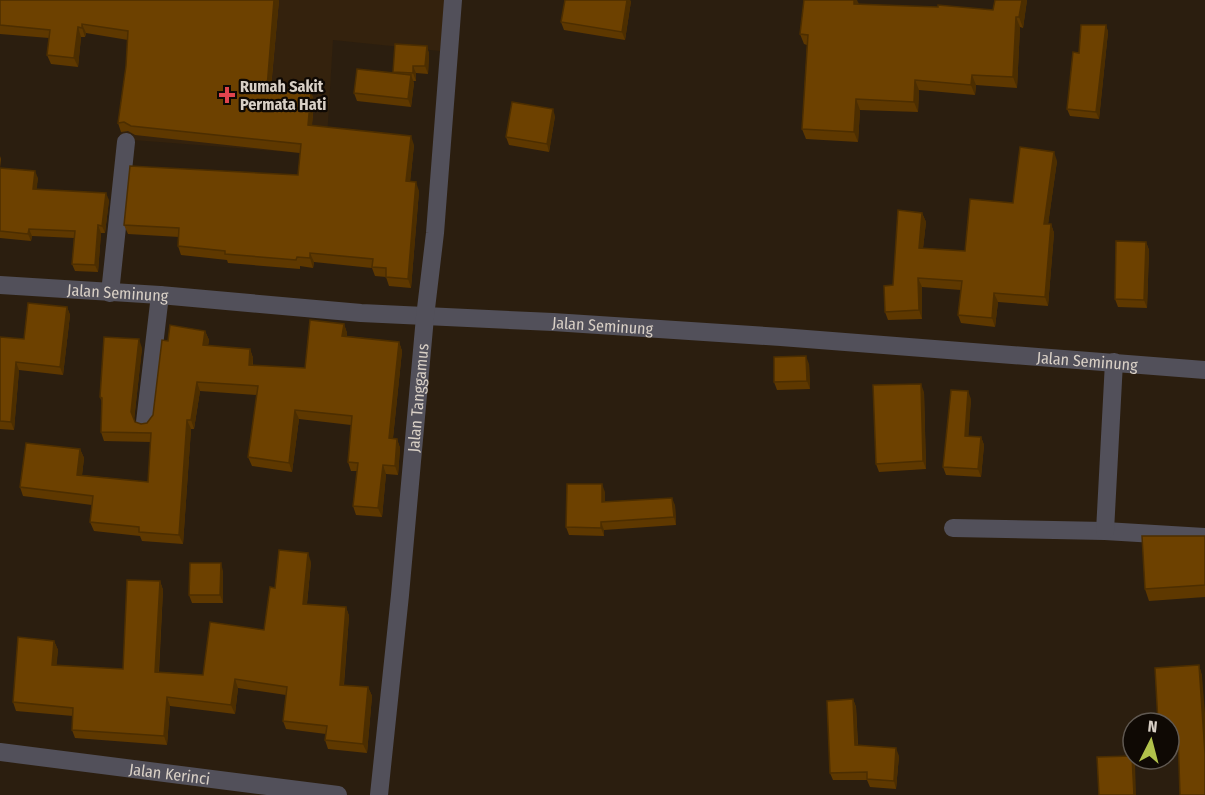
<svg xmlns="http://www.w3.org/2000/svg" width="1205" height="795" font-family="'Fira Sans Condensed',sans-serif">
<style>
.built{fill:#34220d}
.lines{fill:none;stroke-linecap:round;stroke-linejoin:round}
.minor{stroke:#52505a;stroke-width:18}
.wall{fill:#5e3800}
.shaded-wall{fill:#4c2e00}
.building{fill:#6d4100;stroke:#4c2e00;stroke-width:1.5}
.health-dot{fill:#e0444e;stroke:#0f0904;stroke-width:2}
.labels{text-anchor:middle;dominant-baseline:central;stroke-width:4.5;stroke-linejoin:round;paint-order:stroke}
.poi-label{font-size:16px;font-weight:bold;fill:#d9d0c6;stroke:#0f0904;text-anchor:start}
.street-label{font-size:16px;fill:#d9d0c6;stroke:#0f0904}
</style>
<rect width="100%" height="100%" fill="#2b1e0f"/>
<path class="built" d="M 134,0 L 445,0 L 440,51 L 333,40 L 326,155 L 120,139 Z"/>
<g class="lines">
<g class="minor">
<path id="s1" d="M 0,285 L 160,295 L 361,313 L 553,322 L 781,337 L 1205,370"/>
<path d="M 110,293 L 126,142"/>
<path d="M 145,422 L 160,295"/>
<path d="M 953,528 L 1105,531 L 1205,537"/>
<path d="M 1105,531 L 1114,362"/>
<path id="s2" d="M 0,752 L 338,795"/>
<path id="s3" d="M 379,795 L 400,595 L 425,317 L 435,233 L 453,0"/>
</g>
</g>
<g class="wall">
<path d="M 0,0 L 279,0 L 271,88 L 311,92 L 314,101 L 312,125 L 414,145 L 410,182 L 419,191 L 411,288 L 389,286 L 386,277 L 375,276 L 372,268 L 314,262 L 313,268 L 300,266 L 300,269 L 228,263 L 227,260 L 181,255 L 178,246 L 179,237 L 128,234 L 124,225 L 298,175 L 300,153 L 135,135 L 128,131 L 121,132 L 118,123 L 126,66 L 128,40 L 86,33 L 85,37 L 81,37 L 78,67 L 51,64 L 47,55 L 49,38 L 0,34 Z"/>
<path d="M 995,0 L 1027,0 L 1023,28 L 1020,27 L 1017,88 L 976,85 L 975,95 L 919,90 L 918,112 L 860,110 L 858,142 L 806,139 L 802,129 L 807,45 L 804,44 L 800,34 L 859,4 L 993,10 Z"/>
<path d="M 631,1 L 625,40 L 564,30 L 561,22 Z"/>
<path d="M 1106,25 L 1108,32 L 1099,119 L 1070,116 L 1067,109 L 1079,53 Z"/>
<path d="M 427,46 L 429,54 L 428,74 L 416,73 L 416,81 L 413,81 L 414,83 L 411,107 L 357,101 L 354,93 L 393,73 L 393,72 Z"/>
<path d="M 555,116 L 549,152 L 509,145 L 506,137 Z"/>
<path d="M 0,156 L 1,159 L 0,168 L 38,178 L 36,189 L 109,200 L 105,233 L 101,233 L 98,272 L 75,271 L 72,264 L 74,238 L 32,236 L 31,241 L 0,238 Z"/>
<path d="M 1057,161 L 1048,224 L 1051,224 L 1054,233 L 1048,306 L 998,302 L 995,327 L 961,323 L 958,315 L 961,290 L 922,287 L 922,319 L 888,320 L 885,312 L 893,285 L 922,213 L 926,222 L 923,248 L 965,251 Z"/>
<path d="M 1146,242 L 1149,250 L 1147,308 L 1118,307 L 1115,299 Z"/>
<path d="M 67,307 L 70,315 L 63,375 L 19,370 L 14,430 L 0,429 L 0,337 L 24,339 Z"/>
<path d="M 344,324 L 347,333 L 347,336 L 399,342 L 402,351 L 393,438 L 397,439 L 400,448 L 398,475 L 386,474 L 382,517 L 356,515 L 353,506 L 357,471 L 351,471 L 348,462 L 351,425 L 299,419 L 292,472 L 252,466 L 248,457 L 257,395 L 200,391 L 194,429 L 191,429 L 183,544 L 142,541 L 140,536 L 94,531 L 90,522 L 92,505 L 23,496 L 20,487 L 80,449 L 84,458 L 82,475 L 148,482 L 151,442 L 104,441 L 101,432 L 102,403 L 100,397 L 142,348 L 134,420 L 135,422 L 141,424 L 147,423 L 153,415 L 168,341 L 205,331 L 209,340 L 208,346 L 250,349 L 253,358 L 253,365 L 305,368 Z"/>
<path d="M 809,364 L 810,389 L 777,390 L 774,382 Z"/>
<path d="M 924,392 L 926,469 L 879,472 L 876,464 Z"/>
<path d="M 971,399 L 968,436 L 981,437 L 984,445 L 981,477 L 946,475 L 943,467 Z"/>
<path d="M 605,492 L 605,502 L 675,505 L 676,525 L 604,530 L 604,536 L 569,535 L 566,527 Z"/>
<path d="M 1205,536 L 1205,597 L 1149,601 L 1145,589 Z"/>
<path d="M 311,562 L 307,604 L 346,607 L 349,616 L 344,685 L 368,687 L 372,696 L 367,753 L 328,749 L 325,740 L 326,734 L 286,729 L 283,721 L 286,695 L 238,688 L 235,714 L 170,706 L 167,745 L 75,738 L 72,730 L 73,716 L 16,711 L 13,702 L 54,641 L 58,650 L 56,665 L 123,669 L 160,581 L 163,590 L 159,672 L 203,675 L 264,630 L 275,588 Z"/>
<path d="M 223,571 L 223,603 L 192,603 L 189,595 Z"/>
<path d="M 1199,665 L 1202,676 L 1179,746 L 1169,746 L 1169,723 Z"/>
<path d="M 853,699 L 856,707 L 858,745 L 899,756 L 896,789 L 870,787 L 867,780 L 833,780 L 830,773 Z"/>
</g>
<g class="shaded-wall">
<path d="M 274,0 L 279,0 L 270,97 L 267,88 Z"/>
<path d="M 627,0 L 630,0 L 631,1 L 625,40 L 622,32 Z"/>
<path d="M 854,0 L 857,0 L 859,4 L 854,4 Z"/>
<path d="M 1022,0 L 1027,0 L 1023,28 L 1019,17 Z"/>
<path d="M 1016,17 L 1020,27 L 1017,88 L 1013,77 Z"/>
<path d="M 82,24 L 86,33 L 85,37 L 82,28 Z"/>
<path d="M 1106,25 L 1108,32 L 1099,119 L 1096,112 Z"/>
<path d="M 78,27 L 81,37 L 78,67 L 74,58 Z"/>
<path d="M 427,46 L 429,54 L 428,74 L 425,66 Z"/>
<path d="M 413,66 L 416,73 L 416,81 L 413,73 Z"/>
<path d="M 411,75 L 414,83 L 411,107 L 408,99 Z"/>
<path d="M 972,75 L 976,85 L 975,95 L 971,85 Z"/>
<path d="M 915,80 L 919,90 L 918,112 L 914,102 Z"/>
<path d="M 311,92 L 314,101 L 311,134 L 308,125 Z"/>
<path d="M 856,99 L 860,110 L 858,142 L 854,132 Z"/>
<path d="M 553,109 L 555,116 L 549,152 L 547,144 Z"/>
<path d="M 411,136 L 414,145 L 409,190 L 406,181 Z"/>
<path d="M 1054,152 L 1057,161 L 1047,232 L 1044,224 Z"/>
<path d="M 35,171 L 38,178 L 36,196 L 33,189 Z"/>
<path d="M 416,182 L 419,191 L 411,288 L 408,279 Z"/>
<path d="M 106,193 L 109,200 L 105,233 L 102,226 Z"/>
<path d="M 922,213 L 926,222 L 922,257 L 919,248 Z"/>
<path d="M 1051,224 L 1054,233 L 1048,306 L 1045,297 Z"/>
<path d="M 98,225 L 101,233 L 98,272 L 95,265 Z"/>
<path d="M 29,229 L 32,236 L 31,241 L 28,234 Z"/>
<path d="M 1146,242 L 1149,250 L 1147,308 L 1144,300 Z"/>
<path d="M 310,253 L 314,262 L 313,268 L 310,258 Z"/>
<path d="M 918,278 L 922,287 L 922,319 L 919,310 Z"/>
<path d="M 994,293 L 998,302 L 995,327 L 992,318 Z"/>
<path d="M 67,307 L 70,315 L 63,375 L 60,367 Z"/>
<path d="M 344,324 L 347,333 L 346,345 L 342,336 Z"/>
<path d="M 205,331 L 209,340 L 206,354 L 203,345 Z"/>
<path d="M 139,339 L 142,348 L 134,421 L 131,412 Z"/>
<path d="M 399,342 L 402,351 L 392,447 L 389,438 Z"/>
<path d="M 250,349 L 253,358 L 252,374 L 249,365 Z"/>
<path d="M 806,356 L 809,364 L 810,389 L 807,381 Z"/>
<path d="M 16,362 L 19,370 L 14,430 L 11,422 Z"/>
<path d="M 197,382 L 200,391 L 194,429 L 191,420 Z"/>
<path d="M 921,384 L 924,392 L 926,469 L 923,461 Z"/>
<path d="M 968,391 L 971,399 L 968,444 L 965,436 Z"/>
<path d="M 295,410 L 299,419 L 292,472 L 289,463 Z"/>
<path d="M 187,420 L 191,429 L 183,544 L 179,535 Z"/>
<path d="M 981,437 L 984,445 L 981,477 L 978,469 Z"/>
<path d="M 397,439 L 400,448 L 398,475 L 395,466 Z"/>
<path d="M 80,449 L 84,458 L 81,484 L 77,475 Z"/>
<path d="M 383,465 L 386,474 L 382,517 L 378,508 Z"/>
<path d="M 602,484 L 605,492 L 605,510 L 602,502 Z"/>
<path d="M 672,498 L 675,505 L 676,525 L 674,517 Z"/>
<path d="M 601,522 L 604,530 L 604,536 L 601,528 Z"/>
<path d="M 308,553 L 311,562 L 306,612 L 303,604 Z"/>
<path d="M 221,563 L 223,571 L 223,603 L 220,595 Z"/>
<path d="M 160,581 L 163,590 L 158,681 L 155,672 Z"/>
<path d="M 346,607 L 349,616 L 343,693 L 340,685 Z"/>
<path d="M 54,641 L 58,650 L 56,673 L 52,665 Z"/>
<path d="M 1199,665 L 1202,676 L 1205,713 L 1205,754 Z"/>
<path d="M 235,679 L 238,688 L 235,714 L 231,705 Z"/>
<path d="M 368,687 L 372,696 L 367,753 L 363,744 Z"/>
<path d="M 167,697 L 170,706 L 167,745 L 164,736 Z"/>
<path d="M 853,699 L 856,707 L 858,753 L 855,745 Z"/>
<path d="M 896,748 L 899,756 L 896,789 L 894,781 Z"/>
<path d="M 1132,756 L 1135,764 L 1136,795 L 1134,795 Z"/>
</g>
<g class="building">
<path d="M 0,0 L 274,0 L 267,88 L 311,92 L 308,125 L 411,136 L 406,181 L 416,182 L 408,279 L 386,277 L 386,268 L 372,267 L 373,259 L 310,253 L 310,258 L 297,257 L 296,260 L 225,254 L 225,251 L 178,246 L 179,228 L 124,225 L 130,166 L 298,175 L 301,144 L 131,126 L 124,122 L 118,123 L 126,66 L 128,31 L 82,24 L 82,28 L 78,27 L 74,58 L 47,55 L 50,30 L 0,25 Z"/>
<path d="M 565,0 L 627,0 L 622,32 L 561,22 Z"/>
<path d="M 804,0 L 854,0 L 854,4 L 938,7 L 938,5 L 993,10 L 995,0 L 1022,0 L 1019,17 L 1016,17 L 1013,77 L 972,75 L 971,85 L 915,80 L 914,102 L 856,99 L 854,132 L 802,129 L 808,35 L 800,34 Z"/>
<path d="M 1081,25 L 1106,25 L 1096,112 L 1067,109 L 1073,52 L 1079,53 Z"/>
<path d="M 395,44 L 427,46 L 425,66 L 413,66 L 413,73 L 393,72 Z"/>
<path d="M 357,69 L 411,75 L 408,99 L 354,93 Z"/>
<path d="M 512,102 L 553,109 L 547,144 L 506,137 Z"/>
<path d="M 1020,147 L 1054,152 L 1044,224 L 1051,224 L 1045,297 L 994,293 L 992,318 L 958,315 L 962,281 L 918,278 L 919,310 L 885,312 L 884,286 L 893,285 L 898,210 L 922,213 L 919,248 L 965,251 L 970,199 L 1013,203 Z"/>
<path d="M 0,168 L 35,171 L 33,189 L 106,193 L 102,226 L 98,225 L 95,265 L 72,264 L 75,231 L 29,229 L 28,234 L 0,231 Z"/>
<path d="M 1116,241 L 1146,242 L 1144,300 L 1115,299 Z"/>
<path d="M 28,303 L 67,307 L 60,367 L 16,362 L 11,422 L 0,421 L 0,337 L 24,339 Z"/>
<path d="M 310,320 L 344,324 L 342,336 L 399,342 L 389,438 L 397,439 L 395,466 L 383,465 L 378,508 L 353,506 L 358,463 L 348,462 L 352,416 L 295,410 L 289,463 L 248,457 L 258,386 L 197,382 L 191,420 L 187,420 L 179,535 L 139,532 L 139,527 L 90,522 L 93,496 L 20,487 L 26,443 L 80,449 L 77,475 L 148,482 L 151,433 L 101,432 L 102,398 L 100,397 L 104,337 L 139,339 L 131,412 L 135,422 L 141,424 L 147,423 L 153,415 L 162,340 L 168,341 L 170,325 L 205,331 L 203,345 L 250,349 L 249,365 L 305,368 Z"/>
<path d="M 806,356 L 807,381 L 774,382 L 774,357 Z"/>
<path d="M 921,384 L 923,461 L 876,464 L 873,385 Z"/>
<path d="M 951,390 L 968,391 L 965,436 L 981,437 L 978,469 L 943,467 Z"/>
<path d="M 567,484 L 602,484 L 602,502 L 672,498 L 674,517 L 601,522 L 601,528 L 566,527 Z"/>
<path d="M 1142,536 L 1205,536 L 1205,585 L 1145,589 Z"/>
<path d="M 279,550 L 308,553 L 303,604 L 346,607 L 340,685 L 368,687 L 363,744 L 325,740 L 327,726 L 283,721 L 287,687 L 235,679 L 231,705 L 167,697 L 164,736 L 72,730 L 73,708 L 13,702 L 18,637 L 54,641 L 52,665 L 123,669 L 127,580 L 160,581 L 155,672 L 203,675 L 210,622 L 264,630 L 270,587 L 275,588 Z"/>
<path d="M 190,563 L 221,563 L 220,595 L 189,595 Z"/>
<path d="M 1199,665 L 1205,754 L 1205,795 L 1180,795 L 1178,735 L 1169,736 L 1169,723 L 1158,723 L 1155,668 Z"/>
<path d="M 853,699 L 855,745 L 896,748 L 894,781 L 867,779 L 867,772 L 830,773 L 827,701 Z"/>
<path d="M 1132,756 L 1134,795 L 1099,795 L 1097,757 Z"/>
</g>
<path class="health-dot" d="M224 86h6v6h6v6h-6v6h-6v-6h-6v-6h6z"/>
<g class="labels">
<g class="poi-label">
<text x="240" y="86">Rumah Sakit<tspan x="240" dy="18">Permata Hati</tspan></text>
</g>
<g class="street-label">
<text stroke="none"><textPath href="#s1" startOffset="118">Jalan Seminung</textPath></text>
<text stroke="none"><textPath href="#s1" startOffset="604">Jalan Seminung</textPath></text>
<text stroke="none"><textPath href="#s1" startOffset="1090">Jalan Seminung</textPath></text>
<text stroke="none"><textPath href="#s3" startOffset="399">Jalan Tanggamus</textPath></text>
<text stroke="none"><textPath href="#s2" startOffset="171">Jalan Kerinci</textPath></text>
</g>
</g>
<g transform="translate(1151 741) rotate(6)"><circle r="28" fill="#0f0904" stroke="#605952" stroke-width="1.5"/>
<path d="M0-4.5L10 22L0 15L-10 22Z" fill="#b2c24b"/>
<text y="-9" font-size="16" font-weight="bold" text-anchor="middle" fill="#d9d0c6">N</text>
</g>
</svg>
